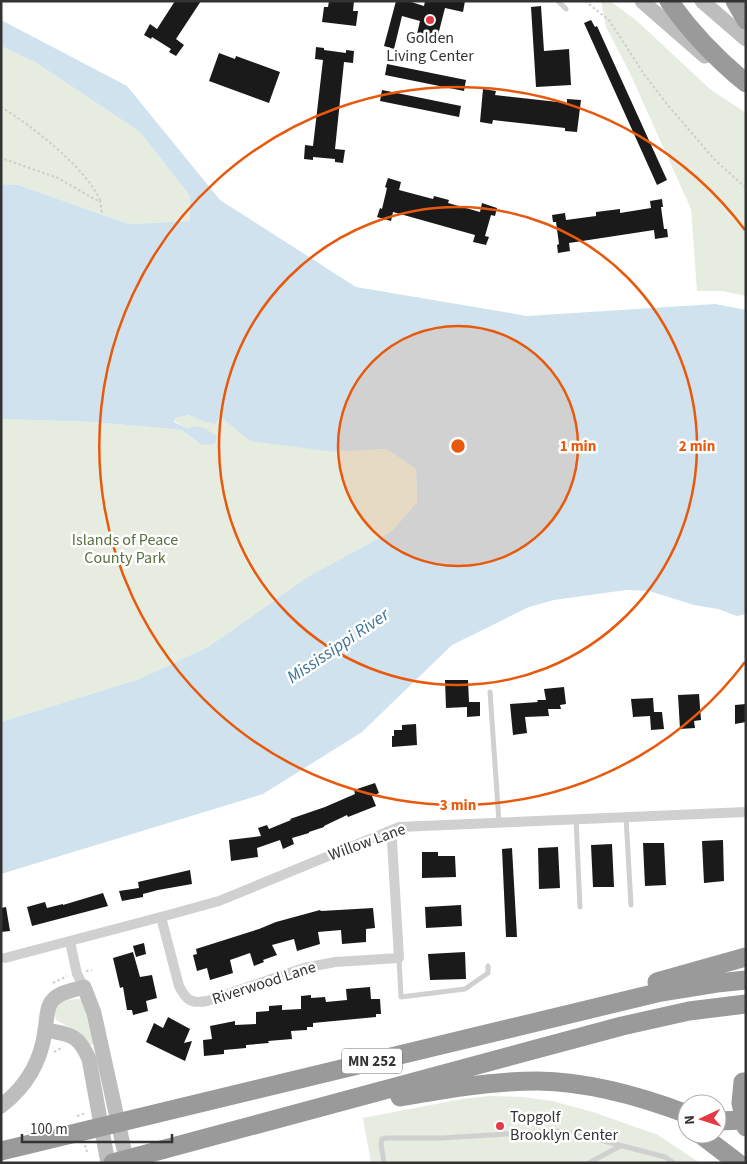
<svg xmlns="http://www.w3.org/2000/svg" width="747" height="1164" font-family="'Source Sans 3',sans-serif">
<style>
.green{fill:#e6ecdf}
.water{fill:#cfe2ee}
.building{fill:#1a1a1a}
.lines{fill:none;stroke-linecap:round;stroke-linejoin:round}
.path{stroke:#cdcdcd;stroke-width:2;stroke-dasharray:2.5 2.5;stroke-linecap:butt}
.lane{stroke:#d0d0d0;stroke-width:5}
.street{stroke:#d0d0d0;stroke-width:10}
.secondary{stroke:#bdbdbd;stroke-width:15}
.highway{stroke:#9a9a9a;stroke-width:19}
.highway-bridge{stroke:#9a9a9a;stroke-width:19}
.ring{fill:none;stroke:#e8590c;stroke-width:2.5}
.poi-dot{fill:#e63946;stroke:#fff;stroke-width:2}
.labels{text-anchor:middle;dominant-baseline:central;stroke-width:5;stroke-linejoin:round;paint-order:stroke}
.shield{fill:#fff;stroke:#707070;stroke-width:1}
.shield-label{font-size:15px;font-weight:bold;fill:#333}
.poi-label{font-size:16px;fill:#333;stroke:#fff}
.park-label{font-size:16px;fill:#56703f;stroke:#fff}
.street-label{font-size:16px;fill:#333;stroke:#fff}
.water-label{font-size:18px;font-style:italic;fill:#3f7597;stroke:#fff}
.centre{fill:#e8590c;stroke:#fff;stroke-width:2.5}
.ring-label{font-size:15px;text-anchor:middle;font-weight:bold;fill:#e8590c;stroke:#fff;stroke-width:5;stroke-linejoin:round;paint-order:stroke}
</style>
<rect width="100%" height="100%" fill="#fff"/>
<g class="green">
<path d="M 601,1 L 610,1 L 637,21 L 711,90 L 746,113 L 746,296 L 722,291 L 697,291 L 691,209 L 629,71 L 606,27 Z"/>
<path d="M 1,46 L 35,62 L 140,132 L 190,196 L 190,221 L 129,224 L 18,185 L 1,184 Z"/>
<path d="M 189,415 L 200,420 L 220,416 L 335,452 L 386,449 L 416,469 L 417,502 L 392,531 L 309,576 L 208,647 L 139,679 L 1,722 L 1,419 L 93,422 L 172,429 L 183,431 L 202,445 L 196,426 L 187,428 L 174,421 L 175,418 Z"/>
<path d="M 79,999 L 84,1001 L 95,1044 L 90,1045 L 76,1031 L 56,1020 C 51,1001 64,1000 79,999 Z"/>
<path d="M 489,1096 L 523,1097 L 552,1101 L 593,1112 L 658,1135 L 700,1163 L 371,1163 L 363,1118 L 462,1099 Z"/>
</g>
<path class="water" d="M 1,20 L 127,86 L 220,200 L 356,287 L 527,316 L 715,304 L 746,310 L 746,614 L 737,616 L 718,609 L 694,605 L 649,591 L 626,590 L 554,600 L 529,607 L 452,645 L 362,732 L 263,794 L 1,874 L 1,722 L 139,679 L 208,647 L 309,576 L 392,531 L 417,502 L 416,469 L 386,449 L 335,452 L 250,441 L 220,416 L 215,424 L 200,420 L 189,415 L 175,418 L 174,422 L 187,428 L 196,426 L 204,428 L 217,436 L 215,444 L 202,445 L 183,431 L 172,429 L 93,422 L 1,419 L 1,184 L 18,185 L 129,224 L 190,221 L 190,196 L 140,132 L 35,62 L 1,46 Z"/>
<g class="building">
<path d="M 175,1 L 201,1 L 176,39 L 184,45 L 176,56 L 169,52 L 171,49 L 152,37 L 151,39 L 144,35 L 150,24 L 157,29 Z"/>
<path d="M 329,1 L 354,1 L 353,11 L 358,11 L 356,26 L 322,22 L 324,7 L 328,7 Z"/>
<path d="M 396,1 L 408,1 L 424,6 L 425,1 L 465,1 L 463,12 L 445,8 L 437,39 L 417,34 L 420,21 L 402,16 L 394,49 L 384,46 Z"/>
<path d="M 541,6 L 544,51 L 569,49 L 571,85 L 536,87 L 531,7 Z"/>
<path d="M 591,20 L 595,27 L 597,26 L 667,180 L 657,185 L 584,23 Z"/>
<path d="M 316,47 L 324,48 L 324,50 L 346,53 L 346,50 L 354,51 L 353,63 L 344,62 L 335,149 L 345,150 L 343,163 L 335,162 L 335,159 L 313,157 L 313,160 L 304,159 L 305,145 L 313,146 L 323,60 L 315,59 Z"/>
<path d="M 219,53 L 235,59 L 236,56 L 280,72 L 269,103 L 209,81 Z"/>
<path d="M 387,64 L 466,80 L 464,91 L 385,75 Z"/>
<path d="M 483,89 L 496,91 L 495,95 L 567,103 L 567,99 L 581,100 L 577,132 L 565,131 L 565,128 L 493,120 L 492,124 L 480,122 Z"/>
<path d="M 382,90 L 461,106 L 459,117 L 380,101 Z"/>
<path d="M 388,178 L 401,182 L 399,190 L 433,199 L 434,196 L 449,200 L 448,203 L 480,212 L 482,203 L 497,208 L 495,216 L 491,215 L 485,236 L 489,237 L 486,245 L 473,242 L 475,235 L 393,212 L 391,221 L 377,217 L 380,208 L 382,209 L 387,188 L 385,187 Z"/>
<path d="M 662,199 L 663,207 L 661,207 L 664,229 L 667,229 L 668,237 L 655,239 L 654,230 L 569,243 L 570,251 L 558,253 L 557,245 L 559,244 L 556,222 L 553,222 L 552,215 L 565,213 L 566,220 L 596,216 L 596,212 L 620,209 L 620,213 L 651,208 L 650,201 Z"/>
<path d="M 445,680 L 468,680 L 469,702 L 480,702 L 480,716 L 467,717 L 467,707 L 446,708 Z"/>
<path d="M 564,687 L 566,704 L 560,705 L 561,709 L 548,709 L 549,716 L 525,717 L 527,733 L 513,735 L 510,704 L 538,702 L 537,700 L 546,700 L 544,689 Z"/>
<path d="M 699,694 L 701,720 L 694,721 L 695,728 L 680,729 L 678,695 Z"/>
<path d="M 653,698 L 654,712 L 662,712 L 664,729 L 651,730 L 650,716 L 633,717 L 631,699 Z"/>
<path d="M 746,704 L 746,722 L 735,724 L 735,705 Z"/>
<path d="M 416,724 L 417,745 L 392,747 L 392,736 L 394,736 L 394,730 L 402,730 L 402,725 Z"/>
<path d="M 375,783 L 379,793 L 372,796 L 376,806 L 348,817 L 347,815 L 324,826 L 324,827 L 309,832 L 309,833 L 292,838 L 294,844 L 283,849 L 280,840 L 257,848 L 258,857 L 231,861 L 229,840 L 261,836 L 258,828 L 267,825 L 269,829 L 291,820 L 290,819 L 325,807 L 355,794 L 354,790 Z"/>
<path d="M 723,840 L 724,881 L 704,883 L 702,841 Z"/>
<path d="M 643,843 L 664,843 L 666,885 L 645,886 Z"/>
<path d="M 612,844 L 614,887 L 593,887 L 591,845 Z"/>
<path d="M 558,847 L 560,888 L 539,889 L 538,848 Z"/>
<path d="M 512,848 L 517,937 L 506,937 L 502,849 Z"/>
<path d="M 422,852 L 438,852 L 438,856 L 455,856 L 456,877 L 422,878 Z"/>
<path d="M 190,870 L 192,884 L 158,890 L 143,894 L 143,897 L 122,901 L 119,891 L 139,888 L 138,882 Z"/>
<path d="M 103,893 L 108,906 L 32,926 L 27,907 L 45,902 L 47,908 L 63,904 L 63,905 Z"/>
<path d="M 461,905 L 462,926 L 426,928 L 425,907 Z"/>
<path d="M 6,907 L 10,931 L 1,932 L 1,908 Z"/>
<path d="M 373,908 L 375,928 L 366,929 L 366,942 L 342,944 L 341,930 L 318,932 L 320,944 L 297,951 L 294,939 L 272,945 L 277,955 L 263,960 L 264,962 L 254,966 L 250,953 L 230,960 L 233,973 L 220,977 L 210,980 L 207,968 L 197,971 L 193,955 L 197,954 L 196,949 L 259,929 L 276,922 L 320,910 L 321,911 Z"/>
<path d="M 144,943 L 146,954 L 136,957 L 133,946 Z"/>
<path d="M 133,952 L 140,977 L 152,975 L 157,998 L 146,1001 L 148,1011 L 133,1015 L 132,1010 L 127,1010 L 123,987 L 120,988 L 113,958 Z"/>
<path d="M 465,952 L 466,979 L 430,980 L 428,954 Z"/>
<path d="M 370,987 L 371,999 L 380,999 L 381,1014 L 376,1014 L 376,1017 L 313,1023 L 313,1027 L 307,1027 L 307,1030 L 291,1031 L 292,1039 L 268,1041 L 269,1043 L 246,1045 L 246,1048 L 224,1050 L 224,1054 L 204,1056 L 203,1040 L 212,1039 L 210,1026 L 235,1021 L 235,1025 L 256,1024 L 256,1012 L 269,1011 L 269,1006 L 282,1005 L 282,1010 L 301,1009 L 301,996 L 311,995 L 311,998 L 325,997 L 326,1002 L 347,1000 L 346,989 Z"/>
<path d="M 168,1017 L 190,1029 L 184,1043 L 192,1041 L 185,1061 L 146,1042 L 154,1023 L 163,1028 Z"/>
</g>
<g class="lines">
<g class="path">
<path d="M 585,1 L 609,20 L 644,74 L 666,103 L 714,159 L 746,188"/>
<path d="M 1,107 C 31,125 86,168 100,200 L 98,201 L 58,178 L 1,158"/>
<path d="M 100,200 L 102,214"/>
<path d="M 746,906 L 746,915"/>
<path d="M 86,971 L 92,970"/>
<path d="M 53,983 L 67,976"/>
<path d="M 54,1052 L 63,1047"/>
<path d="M 77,1116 L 86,1113"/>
<path d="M 85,1145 L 87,1152"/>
</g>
<g class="lane">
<path d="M 558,1 L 566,9"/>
<path d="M 490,692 L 499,822"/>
<path d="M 626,817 L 631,905"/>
<path d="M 576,819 L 580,907"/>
<path d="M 399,958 L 401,997 L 465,989 L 488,973 L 488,966"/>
<path d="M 384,1163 L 381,1144 L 382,1139 L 387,1138 L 441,1138 L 555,1131 L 573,1133 L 665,1157 L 674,1163"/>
<path d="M 589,1163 L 620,1146"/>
</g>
<g class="street">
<path d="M 161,917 L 179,986 C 186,1000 191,1004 207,1001 L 304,968 L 335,962 L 399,958 L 392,841 L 388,832"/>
<path d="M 70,942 L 77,974 L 84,987"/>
<path d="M 5,958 L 161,917 L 219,901 L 399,827 L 746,812"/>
</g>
<g class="secondary">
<path d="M 642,1 L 705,56"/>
<path d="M 702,1 L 746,39"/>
<path d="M 45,1030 C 71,1035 78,1034 89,1059 L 108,1163"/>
<path d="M 1,1106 C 26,1087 41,1061 45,1031 C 47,1021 46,1008 52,1001 C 59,992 74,990 84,987 L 94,1013 L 127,1163"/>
</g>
<g class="highway">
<path d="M 669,1 C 690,31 718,60 746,83"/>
<path d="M 735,1 L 746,20"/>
<path d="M 657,982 L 746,957"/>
<path d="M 400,1097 C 445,1089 491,1081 538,1081 C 589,1082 640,1096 687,1114"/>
<path d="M 717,1121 L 746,1120"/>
<path d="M 700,1134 L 738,1163"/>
<path d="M 1,1151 L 661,992 L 717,983 L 746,980"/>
<path d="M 113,1163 L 622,1026 L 689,1011 L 746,1004"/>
</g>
<path class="highway-bridge" d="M 743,1082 L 741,1103 L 746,1127"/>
</g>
<circle cx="458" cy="446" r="120" fill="#e8590c" fill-opacity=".12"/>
<g class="ring">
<circle cx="458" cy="446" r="120"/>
<circle cx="458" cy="446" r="239"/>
<path d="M745 662A359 359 0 1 1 745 230"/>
</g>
<g class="poi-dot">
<circle cx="430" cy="20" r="5"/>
<circle cx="500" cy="1126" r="5"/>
</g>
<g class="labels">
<rect class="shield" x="342" y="1048.5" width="60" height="25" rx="4"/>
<g class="shield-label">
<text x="372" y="1061">MN 252</text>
</g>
<g class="poi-label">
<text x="430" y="38">Golden<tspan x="430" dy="18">Living Center</tspan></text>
<text x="510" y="1117" text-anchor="start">Topgolf<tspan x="510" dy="18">Brooklyn Center</tspan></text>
</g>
<g class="park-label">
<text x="125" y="540">Islands of Peace<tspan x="125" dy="18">County Park</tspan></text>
</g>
<g class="street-label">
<text transform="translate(367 842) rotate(-20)">Willow Lane</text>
<text transform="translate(264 983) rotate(-18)">Riverwood Lane</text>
</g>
<g class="water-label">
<text transform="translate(338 646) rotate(-34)">Mississippi River</text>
</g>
</g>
<circle cx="458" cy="446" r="8" class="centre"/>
<g class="ring-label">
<text x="578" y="451">1 min</text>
<text x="697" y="451">2 min</text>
<text x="458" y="810">3 min</text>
</g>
<rect width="747" height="1164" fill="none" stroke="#333333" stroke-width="5"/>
<g transform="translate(702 1119) rotate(266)"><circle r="24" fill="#ffffff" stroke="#adadad"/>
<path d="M0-4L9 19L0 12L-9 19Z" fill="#e63946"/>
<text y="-8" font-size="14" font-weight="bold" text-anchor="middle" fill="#333333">N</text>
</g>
<path d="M22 1134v8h150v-8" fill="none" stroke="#333333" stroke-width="2.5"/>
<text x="30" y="1134" font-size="15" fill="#333333" stroke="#ffffff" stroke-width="4" paint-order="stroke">100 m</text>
</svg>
